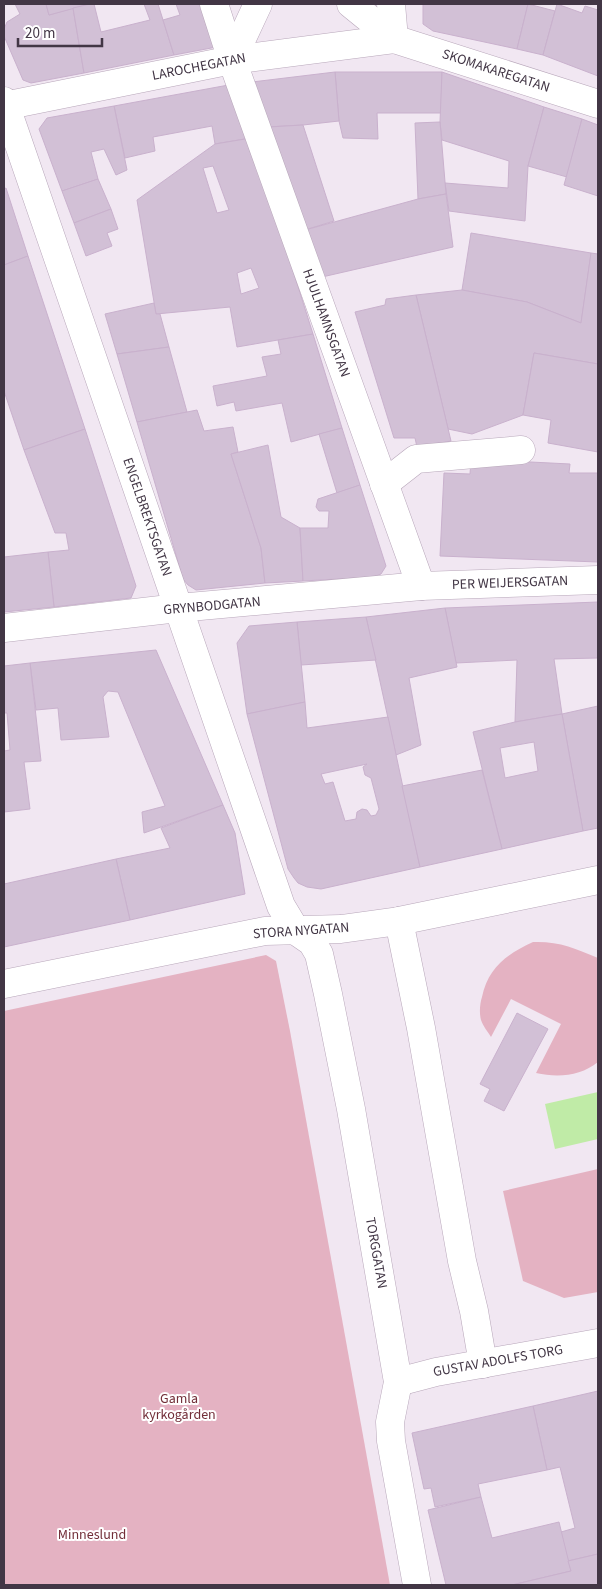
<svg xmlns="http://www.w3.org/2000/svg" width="602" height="1589" font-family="'Source Sans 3',sans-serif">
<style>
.green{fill:#e4b2c2}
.water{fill:#c0eba7}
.building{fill:#d2c0d6;stroke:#c9b1cd;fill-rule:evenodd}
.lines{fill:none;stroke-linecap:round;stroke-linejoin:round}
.minor-casing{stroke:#b8a7ba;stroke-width:29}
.minor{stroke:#fff;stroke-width:28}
.labels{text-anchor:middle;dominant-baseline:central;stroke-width:4;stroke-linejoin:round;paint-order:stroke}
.street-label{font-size:14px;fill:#423645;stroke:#fff}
.park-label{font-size:14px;fill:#722e38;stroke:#fff}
</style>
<rect width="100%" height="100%" fill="#f1e7f2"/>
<g class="green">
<path d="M 533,942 C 558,941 575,948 598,958 L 598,1062 C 581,1076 558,1078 536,1073 L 561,1024 L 511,999 L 491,1037 C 488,1032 483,1026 481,1020 C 479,1013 480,1003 482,997 C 488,968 507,954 533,942 Z"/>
<path d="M 266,955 L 276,961 L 290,1031 L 390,1585 L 4,1585 L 4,1011 Z"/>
<path d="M 598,1169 L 598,1292 L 564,1298 L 523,1281 L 503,1191 Z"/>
</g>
<path class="water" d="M 598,1092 L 598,1139 L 555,1149 L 545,1104 Z"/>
<g class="building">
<path d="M 15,4 L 46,4 L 49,15 L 73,8 L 84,73 L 31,83 L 23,80 L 4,36 L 4,29 L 7,22 L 20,14 Z"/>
<path d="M 46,4 L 90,4 L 49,15 Z"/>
<path d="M 90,4 L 94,4 L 101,32 L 150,20 L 144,4 L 158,4 L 174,55 L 84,73 L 73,8 Z"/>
<path d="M 176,4 L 208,4 L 222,46 L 174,55 L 163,20 L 180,15 Z"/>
<path d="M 423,4 L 528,4 L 517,49 L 433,31 L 423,24 Z"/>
<path d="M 528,4 L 555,11 L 543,55 L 517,49 Z"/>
<path d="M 557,4 L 582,13 L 585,6 L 598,10 L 598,76 L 543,55 Z"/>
<path d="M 335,72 L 442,72 L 441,113 L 377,113 L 378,139 L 343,138 L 339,121 Z"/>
<path d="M 335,72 L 339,121 L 303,125 L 268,127 L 252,82 Z"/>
<path d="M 442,72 L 544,107 L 528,166 L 525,221 L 449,211 L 445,183 L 508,188 L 509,161 L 442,140 L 440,122 Z"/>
<path d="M 234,84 L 251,138 L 215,144 L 212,126 L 153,137 L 155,151 L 125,158 L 114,106 Z"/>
<path d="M 114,106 L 127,170 L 116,175 L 104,149 L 91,152 L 98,179 L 62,191 L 39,129 L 47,118 Z"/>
<path d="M 544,107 L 582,119 L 567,177 L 528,166 Z"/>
<path d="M 582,119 L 598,125 L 598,196 L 564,185 Z"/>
<path d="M 440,122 L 446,194 L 418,199 L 415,123 Z"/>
<path d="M 303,125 L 334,221 L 305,230 L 268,127 Z"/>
<path d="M 251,138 L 313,334 L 237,347 L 230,307 L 156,314 L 137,200 L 215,144 ZM 213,166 L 229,210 L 217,213 L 203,168 ZM 251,268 L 259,288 L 241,294 L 237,273 Z"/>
<path d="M 98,179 L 111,209 L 74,223 L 62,191 Z"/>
<path d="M 6,188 L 28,256 L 4,265 L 4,189 Z"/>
<path d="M 446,194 L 453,247 L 322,277 L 305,230 L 418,199 Z"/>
<path d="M 111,209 L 118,229 L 107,233 L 112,246 L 86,256 L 74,223 Z"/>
<path d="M 471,233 L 591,253 L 581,323 L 527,302 L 462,290 Z"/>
<path d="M 591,253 L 598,254 L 598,364 L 534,353 L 523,415 L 472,434 L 448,429 L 416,295 L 462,290 L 527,302 L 581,323 Z"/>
<path d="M 28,256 L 85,429 L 24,450 L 4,391 L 4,265 Z"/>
<path d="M 416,295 L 451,441 L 417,447 L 415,438 L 394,438 L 355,312 L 385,305 L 386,299 Z"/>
<path d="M 154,303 L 156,314 L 160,314 L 169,347 L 117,354 L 105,314 Z"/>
<path d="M 313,334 L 342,428 L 291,442 L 282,403 L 236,411 L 234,402 L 217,406 L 213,386 L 267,376 L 262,357 L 281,354 L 278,340 Z"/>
<path d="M 169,347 L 187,412 L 137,422 L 117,354 Z"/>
<path d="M 534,353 L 598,364 L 598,452 L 548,443 L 551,420 L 523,415 Z"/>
<path d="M 197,410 L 204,431 L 233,427 L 238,452 L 231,454 L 261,548 L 265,583 L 196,590 L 188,585 L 183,579 L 137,422 Z"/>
<path d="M 342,428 L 360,485 L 337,493 L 319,434 Z"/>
<path d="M 85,429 L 136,586 L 131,598 L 54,607 L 48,552 L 69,550 L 66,533 L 55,533 L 24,450 Z"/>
<path d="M 268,445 L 281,517 L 300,528 L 303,581 L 265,583 L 261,548 L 231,454 Z"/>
<path d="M 471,459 L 570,464 L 569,473 L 598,473 L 598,562 L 440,556 L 444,473 L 470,474 Z"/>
<path d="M 360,485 L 386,566 L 381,574 L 373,577 L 303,581 L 300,528 L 328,528 L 329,511 L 319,511 L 316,507 L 318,499 Z"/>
<path d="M 48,552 L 54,607 L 4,612 L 4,557 Z"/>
<path d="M 598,602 L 598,658 L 554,659 L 562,714 L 515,722 L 517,660 L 456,663 L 445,608 Z"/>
<path d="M 445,608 L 457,667 L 409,678 L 421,745 L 396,755 L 366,617 Z"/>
<path d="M 366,617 L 376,660 L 301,665 L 297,622 Z"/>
<path d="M 297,622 L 305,702 L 247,714 L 237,643 L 249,626 Z"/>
<path d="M 156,650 L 223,805 L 144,833 L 142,812 L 165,806 L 118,692 L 108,691 L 103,697 L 109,737 L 61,740 L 58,708 L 36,710 L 30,663 Z"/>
<path d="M 30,663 L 41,761 L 24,762 L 30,809 L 4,812 L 4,751 L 10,750 L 7,713 L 4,713 L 4,666 Z"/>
<path d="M 305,702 L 307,728 L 388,717 L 420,867 L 321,889 L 307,887 L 298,883 L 294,878 L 288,869 L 247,714 ZM 367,764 L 363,767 L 365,775 L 371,778 L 379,809 L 376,815 L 371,816 L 367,810 L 362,809 L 357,812 L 356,819 L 345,821 L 333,782 L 325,784 L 321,774 Z"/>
<path d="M 598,706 L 598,828 L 583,831 L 562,714 Z"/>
<path d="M 562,714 L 583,831 L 502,849 L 473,732 L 515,722 ZM 534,742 L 538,771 L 505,778 L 500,748 Z"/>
<path d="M 482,770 L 502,849 L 420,867 L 402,786 Z"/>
<path d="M 223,805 L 235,833 L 245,894 L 130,920 L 116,859 L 170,848 L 161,828 Z"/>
<path d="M 116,859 L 130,920 L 4,947 L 4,884 Z"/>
<path d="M 517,1013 L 548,1029 L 504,1111 L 484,1101 L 490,1089 L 480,1084 Z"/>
<path d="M 598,1391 L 598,1554 L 568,1561 L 561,1532 L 575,1528 L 560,1467 L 547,1470 L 533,1406 Z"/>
<path d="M 533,1406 L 547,1470 L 478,1484 L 481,1497 L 435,1507 L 431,1488 L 424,1489 L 412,1433 Z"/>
<path d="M 481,1497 L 492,1538 L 559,1522 L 571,1571 L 512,1585 L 446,1585 L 428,1510 Z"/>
<path d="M 598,1554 L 598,1585 L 512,1585 L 571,1571 L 568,1561 Z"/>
</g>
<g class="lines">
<defs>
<g id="minor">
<path d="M 214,4 L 232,60 L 421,586"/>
<path d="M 351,4 L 394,39 L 598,104"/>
<path d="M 391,4 L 394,39"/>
<path d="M 232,60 L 258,4"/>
<path d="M 4,101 L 281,906 L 296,931 L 312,942 L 319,954 L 328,994 L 351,1109 L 398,1382 L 390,1422 L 391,1441 L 417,1585"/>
<path d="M 4,106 L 232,60 L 394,39"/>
<path d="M 384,484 L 416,459 L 521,450"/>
<path d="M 4,628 L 178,608 L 421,586 L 598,580"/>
<path d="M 399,921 L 421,1028 L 462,1261 L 474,1311 L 483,1364"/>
<path d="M 4,984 L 265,931 L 341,929 L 399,921 L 598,880"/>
<path d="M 398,1382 L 436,1372 L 598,1343"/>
</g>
</defs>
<use href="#minor" class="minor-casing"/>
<use href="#minor" class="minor"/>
</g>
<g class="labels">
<g class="street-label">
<text transform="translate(199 67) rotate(-11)">LAROCHEGATAN</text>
<text transform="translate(496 71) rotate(18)">SKOMAKAREGATAN</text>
<text transform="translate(326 323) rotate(70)">HJULHAMNSGATAN</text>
<text transform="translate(147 517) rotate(71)">ENGELBREKTSGATAN</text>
<text transform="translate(510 583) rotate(-2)">PER WEIJERSGATAN</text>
<text transform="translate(212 606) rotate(-5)">GRYNBODGATAN</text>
<text transform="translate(301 931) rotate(-4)">STORA NYGATAN</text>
<text transform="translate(376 1253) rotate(80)">TORGGATAN</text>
<text transform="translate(498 1361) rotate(-10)">GUSTAV ADOLFS TORG</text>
</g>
<g class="park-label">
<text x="179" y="1399">Gamla<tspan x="179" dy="16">kyrkogården</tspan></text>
<text x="92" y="1535">Minneslund</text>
</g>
</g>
<rect width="602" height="1589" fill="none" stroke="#423645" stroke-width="10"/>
<path d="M18 38v8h84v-8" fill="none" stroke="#423645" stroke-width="2.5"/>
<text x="25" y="38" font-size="15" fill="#423645" stroke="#ffffff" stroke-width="4" paint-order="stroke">20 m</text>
</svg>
